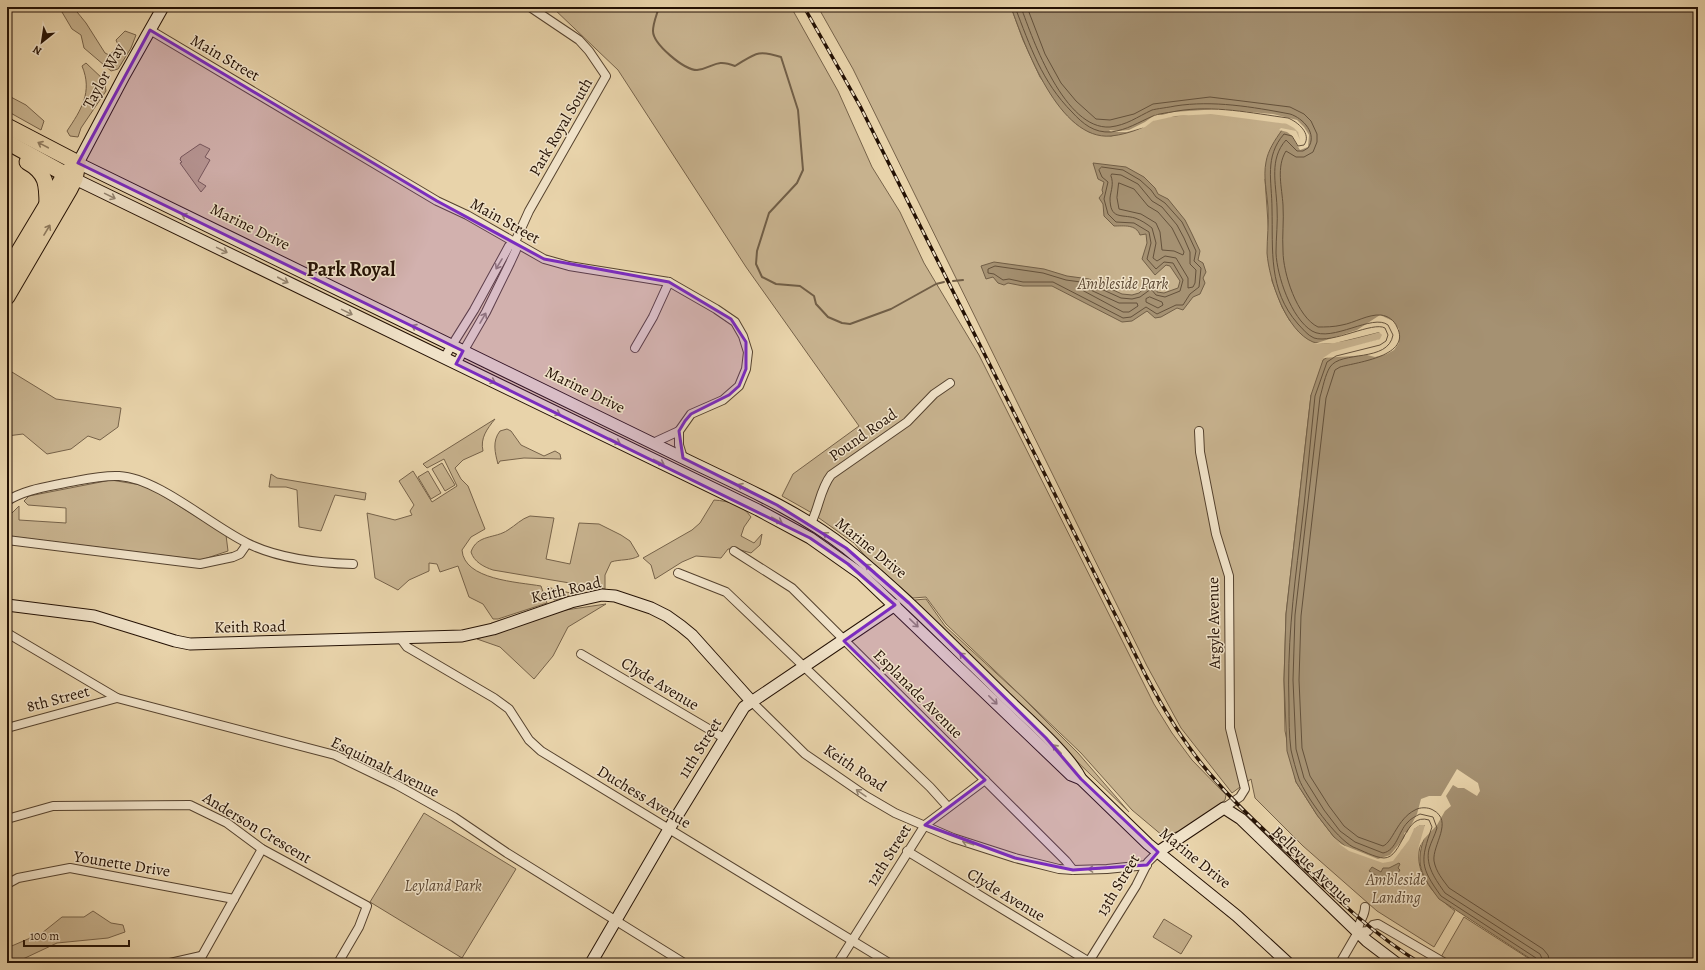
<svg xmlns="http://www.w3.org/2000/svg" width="1705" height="970" font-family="Alegreya,serif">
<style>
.green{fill:#c7b28e;stroke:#766249}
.water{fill:#a59172;stroke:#715e46}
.pier{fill:#e8d3aa}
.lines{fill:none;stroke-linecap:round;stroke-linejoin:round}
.shore{stroke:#64513b;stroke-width:1}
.stream{stroke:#715e46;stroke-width:2}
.street-casing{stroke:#55422e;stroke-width:10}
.secondary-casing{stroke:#241104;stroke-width:13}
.highway-casing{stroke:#241104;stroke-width:17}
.street{stroke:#f0e2c8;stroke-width:8}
.secondary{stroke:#f0e2c8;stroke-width:11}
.highway{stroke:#e8d3aa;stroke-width:15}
.rail-casing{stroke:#241104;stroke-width:3.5}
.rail{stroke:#f0e2c8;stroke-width:2;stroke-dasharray:6;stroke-linecap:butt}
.oneway{stroke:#907c5f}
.oneway2{stroke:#948470}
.marked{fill:#7b2cbf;fill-opacity:0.2;stroke:#7b2cbf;stroke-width:3;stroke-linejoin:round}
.labels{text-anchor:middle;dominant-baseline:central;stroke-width:3;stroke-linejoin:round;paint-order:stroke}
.street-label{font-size:16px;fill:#241104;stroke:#f0e2c8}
.park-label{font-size:16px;font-style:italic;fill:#5d4934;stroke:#f0e2c8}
.district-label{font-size:20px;font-weight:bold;fill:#241104;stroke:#f0e2c8}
</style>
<rect width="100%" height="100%" fill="#e8d3aa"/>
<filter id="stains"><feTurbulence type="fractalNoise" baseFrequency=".005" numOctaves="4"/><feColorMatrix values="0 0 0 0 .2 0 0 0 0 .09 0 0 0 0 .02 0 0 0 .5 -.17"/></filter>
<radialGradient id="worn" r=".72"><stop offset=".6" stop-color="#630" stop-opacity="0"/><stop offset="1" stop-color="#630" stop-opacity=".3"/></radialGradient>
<g class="green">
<path d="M 59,7 L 73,7 L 86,23 L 105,53 L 109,55 L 119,47 L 116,40 L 125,31 L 136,35 L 131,48 L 118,69 L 111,71 L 84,48 L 81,35 L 72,29 Z"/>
<path d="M 552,7 L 791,7 L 838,91 L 872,167 L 900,212 L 924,263 L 979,355 L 1154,704 L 1172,733 L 1192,760 L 1226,795 L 1225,800 L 1220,804 L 1180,831 L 1163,836 L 1132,810 L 1081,753 L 946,624 L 926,597 L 913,598 L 867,558 L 854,543 L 812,513 L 782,496 L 793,474 L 859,426 L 746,267 L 618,70 Z"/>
<path d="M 818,7 L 1011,7 L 1023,40 L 1040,77 L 1065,111 L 1089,132 L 1111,136 L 1141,128 L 1156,118 L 1211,112 L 1287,122 L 1296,126 L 1302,139 L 1265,179 L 1272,281 L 1282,307 L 1290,321 L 1382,331 L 1383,339 L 1311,395 L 1286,614 L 1284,680 L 1285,731 L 1296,782 L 1317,815 L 1334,837 L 1413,829 L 1422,823 L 1428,827 C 1425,833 1422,840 1420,847 C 1413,874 1436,897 1455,911 L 1434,947 L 1377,911 L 1303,846 L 1255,798 L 1251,779 L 1232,793 L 1181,728 L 1147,666 L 853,69 Z"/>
<path d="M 86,63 L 104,80 L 106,91 L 81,128 L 78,137 L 70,136 L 67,131 C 81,110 93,92 82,66 Z"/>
<path d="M 7,95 L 26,105 L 44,121 L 41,130 L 7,111 Z"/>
<path d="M 200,144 L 210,149 L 205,157 L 210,160 L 198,181 L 206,186 L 201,192 L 180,163 L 182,162 L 180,160 L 181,157 Z"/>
<path d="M 7,369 L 56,399 L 121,408 L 118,427 L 100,440 L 88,436 L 71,449 L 47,454 L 23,434 L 7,436 Z"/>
<path d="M 495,419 C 487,429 480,438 483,451 L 463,460 L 455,468 L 461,479 L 468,486 L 485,529 L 471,537 L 462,550 C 464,580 518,582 541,586 L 547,603 L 498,619 L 493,619 L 483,604 L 469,597 L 458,566 L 440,572 L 437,564 L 429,563 L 429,571 L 409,580 L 398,590 L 375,578 L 367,513 L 395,520 L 412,515 L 410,511 L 414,505 L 399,481 L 413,471 L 432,502 L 457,486 L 444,459 L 427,468 L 423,464 Z"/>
<path d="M 507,429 L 511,431 L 521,445 L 544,456 L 555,451 L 560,454 L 561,459 L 524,458 L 500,461 L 498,464 C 495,453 492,441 500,431 Z"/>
<path d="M 442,463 L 455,485 L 445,491 L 432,469 Z"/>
<path d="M 428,471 L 441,493 L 431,499 L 418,477 Z"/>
<path d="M 271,474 L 277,478 L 366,493 L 365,500 L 335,495 L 321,531 L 299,527 L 297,490 L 286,487 L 269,487 Z"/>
<path d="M 111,480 L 147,486 L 226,535 L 228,551 L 201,560 L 7,536 L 7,518 L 19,506 L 19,520 L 66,523 L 66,508 L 28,505 L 24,501 L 29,496 Z"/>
<path d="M 714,500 C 729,501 743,505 751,517 L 744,527 L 741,536 L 754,543 L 762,534 L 760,545 L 751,553 L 737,549 L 728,549 L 721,558 L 696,556 L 682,562 L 655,579 L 651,565 L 643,558 L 692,530 L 700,523 Z"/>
<path d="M 530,516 L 554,518 L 546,559 L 570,564 L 579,523 L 599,524 L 621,535 L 630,541 L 639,556 C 630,561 620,559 611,562 L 605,575 L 605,589 L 493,570 C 484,567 474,562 471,552 C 477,534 495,539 508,530 C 516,525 521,519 530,516 Z"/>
<path d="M 547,587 L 574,594 L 576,595 L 554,600 Z"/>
<path d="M 926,599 L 945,626 L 1021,696 L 1078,753 L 1129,812 L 913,602 L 915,600 Z"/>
<path d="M 606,604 L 568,627 L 553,656 L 534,679 L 500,647 L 477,639 L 552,612 Z"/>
<path d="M 424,813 L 516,869 L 462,958 L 370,902 Z"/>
<path d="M 93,911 L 111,923 L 123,925 L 125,932 L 108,938 L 57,943 L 23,959 L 24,963 L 7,963 L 7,948 L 42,933 L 62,917 L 84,917 Z"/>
<path d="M 1464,917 L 1528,958 L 1528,963 L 1451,963 L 1441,957 Z"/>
<path d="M 1164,919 L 1192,936 L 1181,954 L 1153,937 Z"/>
</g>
<g class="water">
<path d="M 1011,7 L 1698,7 L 1698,963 L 1537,963 L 1439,899 C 1417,870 1415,861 1428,827 L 1422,823 L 1413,829 L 1400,851 L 1384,862 L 1350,850 L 1334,837 L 1317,815 L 1296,782 L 1287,751 L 1284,680 L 1286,614 L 1311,395 L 1323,360 L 1334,353 L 1383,339 L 1382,331 C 1367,335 1327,347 1313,342 C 1286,331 1269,280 1267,253 C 1267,238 1269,223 1268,208 C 1267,192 1263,177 1266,162 C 1268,150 1275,140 1282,130 L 1291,131 L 1301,143 L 1300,131 L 1292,124 C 1254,118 1215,109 1177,115 C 1170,116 1163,117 1156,119 C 1151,120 1146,125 1141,128 C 1132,132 1121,135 1111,136 C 1059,141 1025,46 1011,7 Z"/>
<path d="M 1093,163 L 1126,167 L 1144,177 L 1155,188 L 1158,194 L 1168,199 L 1185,220 L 1192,234 L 1200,251 L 1198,260 L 1203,263 L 1206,272 L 1203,278 L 1205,283 L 1200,294 L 1193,297 L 1183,310 L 1177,308 L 1161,317 L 1155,318 L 1147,311 L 1132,321 L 1122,322 L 1052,286 L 1023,286 L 1008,283 L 1004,285 L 998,283 L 993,277 L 986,279 L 981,266 L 994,262 L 1044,269 L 1067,276 L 1089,279 L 1122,294 L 1132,295 L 1139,293 L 1150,283 L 1157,283 L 1157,292 L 1164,293 L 1178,288 L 1180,281 L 1170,266 L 1166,265 L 1155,275 L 1142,259 L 1147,243 L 1146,234 L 1140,235 C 1136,224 1124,226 1114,226 L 1104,216 L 1103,204 L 1099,198 L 1103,193 L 1102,190 L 1104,182 L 1098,179 Z"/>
<path d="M 1399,863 L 1400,864 L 1398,868 L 1400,870 L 1391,884 L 1369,871 L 1372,867 L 1381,872 L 1383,868 L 1389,868 Z"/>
</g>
<g class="pier">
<path d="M 1219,109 L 1273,114 L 1297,120 L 1304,127 L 1309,135 L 1308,147 L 1300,150 L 1291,135 L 1287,132 L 1279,130 L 1281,128 L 1296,131 L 1300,140 L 1298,132 L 1294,128 L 1287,124 L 1211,114 L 1176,116 L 1153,121 L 1145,127 L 1127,132 L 1111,132 L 1109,130 L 1118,131 L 1129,130 L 1145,122 L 1156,114 L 1162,115 L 1173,112 Z"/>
<path d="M 1380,315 L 1393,321 L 1399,329 L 1399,343 L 1394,350 L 1387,354 L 1375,357 L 1367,355 L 1323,358 L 1332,352 L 1380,339 L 1382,335 L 1379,332 L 1335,343 L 1314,344 L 1357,330 Z"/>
<path d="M 1457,769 L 1478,783 L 1480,791 L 1477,796 L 1464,788 L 1458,788 L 1453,785 L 1446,796 L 1451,806 L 1445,811 L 1437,825 L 1424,839 L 1418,849 L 1425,825 L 1420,825 L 1414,829 L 1409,840 L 1393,861 L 1383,863 L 1349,851 L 1338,843 L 1378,859 L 1390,855 L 1404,838 L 1405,835 L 1404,834 L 1405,832 L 1407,833 L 1417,814 L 1421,799 L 1429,796 L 1441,796 Z"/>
</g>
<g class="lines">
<g class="shore">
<path d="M 1015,7 C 1030,46 1042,82 1072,112 C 1083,124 1094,133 1111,132 C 1127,130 1139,122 1153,116 C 1156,114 1173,112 1177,111 C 1214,105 1251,113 1288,118 C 1298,122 1312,134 1304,145 L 1298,146 L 1292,136 L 1284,134 C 1264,157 1272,181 1272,209 C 1273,250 1268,290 1298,324 C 1303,329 1307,335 1314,338 C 1333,344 1373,321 1385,328 L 1388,335 L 1386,341 L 1380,345 L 1336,356 L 1327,362 L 1315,396 C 1310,444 1306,492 1300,540 C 1293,595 1287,649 1289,705 C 1289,720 1289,735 1291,750 C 1293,759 1296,770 1299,779 C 1306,797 1336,838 1353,847 C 1361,850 1376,858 1384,858 C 1403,858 1404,812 1429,820 L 1432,827 C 1420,861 1420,867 1441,896 L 1536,958 L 1539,963"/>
<path d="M 1021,7 C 1033,41 1065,130 1110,127 C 1127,125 1137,117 1152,110 C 1155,109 1171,107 1175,106 C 1213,100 1253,107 1290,114 C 1303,118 1318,134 1308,148 L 1303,151 L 1297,151 L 1286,140 C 1269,159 1276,183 1277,207 C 1278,222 1276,237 1276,253 C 1277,276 1291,318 1312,331 C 1332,343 1373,313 1388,325 L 1393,335 C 1388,363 1341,350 1330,367 C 1325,375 1323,387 1320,397 L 1295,615 L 1293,680 L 1296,749 L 1304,778 L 1324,810 L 1340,831 L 1355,842 L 1383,853 C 1396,851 1399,831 1407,823 C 1410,819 1416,816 1420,814 L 1433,817 L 1437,828 C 1435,835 1431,842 1429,849 C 1425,866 1436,880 1445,893 L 1540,954 L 1544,963"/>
<path d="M 1027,7 L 1045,54 L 1061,83 L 1076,101 L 1096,119 L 1110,120 L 1134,114 L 1153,104 L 1210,97 L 1290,107 L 1304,114 L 1311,121 L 1317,134 L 1317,142 L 1313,152 L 1304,157 L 1296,157 L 1286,151 C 1276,167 1282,188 1283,205 C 1284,221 1282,236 1283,251 C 1283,273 1297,317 1318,327 C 1325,327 1334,327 1342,325 C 1354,323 1368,314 1381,315 C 1388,316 1394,320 1397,327 C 1412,356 1358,362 1340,367 L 1335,370 L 1326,398 L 1301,616 L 1299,680 L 1302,748 L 1310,776 L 1329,806 L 1344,826 L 1358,837 L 1383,846 C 1393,842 1397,819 1415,810 C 1420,807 1428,807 1433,810 C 1454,821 1432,845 1434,861 C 1436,872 1443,880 1449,888 L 1543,949 L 1548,955 L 1550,963"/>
<path d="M 1102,167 L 1123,170 L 1140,180 L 1151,190 L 1156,197 L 1165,203 L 1182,222 L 1189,236 L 1196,251 L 1194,261 L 1201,268 L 1199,287 L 1190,294 L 1183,305 L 1176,305 L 1157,314 L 1146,307 L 1131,317 L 1123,318 L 1053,282 L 1023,282 L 1009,279 L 1003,280 L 994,274 L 988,273 L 988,269 L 995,266 L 1043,273 L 1066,280 L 1088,283 L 1121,298 L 1132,299 L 1140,297 L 1151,289 L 1156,295 L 1165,297 L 1180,291 L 1183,280 L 1173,263 L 1164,262 L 1156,269 L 1147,259 L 1151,243 L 1149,232 L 1134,223 L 1116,222 L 1108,214 L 1104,199 L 1108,182 L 1102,177 L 1099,170 Z"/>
<path d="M 1112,174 L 1121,175 L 1138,184 L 1152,201 L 1162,207 L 1177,225 L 1184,238 L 1190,252 L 1190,264 L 1196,270 L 1195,283 L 1193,287 L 1188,288 L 1188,278 L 1176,258 L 1165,256 L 1157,261 L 1153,258 L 1156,243 L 1152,228 C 1147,224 1141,220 1135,218 C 1121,214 1110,220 1110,198 C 1111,190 1114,184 1111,176 Z"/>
<path d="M 1119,183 L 1134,189 L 1148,206 L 1158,212 L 1172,228 L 1184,252 L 1183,255 L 1174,251 L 1162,250 L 1160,232 L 1156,223 L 1141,214 L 1119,209 L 1117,198 Z"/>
<path d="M 1084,287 L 1119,303 L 1137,303 L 1138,306 L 1129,312 L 1123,312 L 1082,290 Z"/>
<path d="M 1150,297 L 1162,302 L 1163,305 L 1158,308 L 1146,302 L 1146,299 Z"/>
</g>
<g class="stream">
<path d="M 659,7 C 657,14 653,23 653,31 C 653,44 684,70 697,70 C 714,68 715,58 735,66 C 755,54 757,49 781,57 L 798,110 L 803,170 L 797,183 L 769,213 L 757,251 L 756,264 L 762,277 L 776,284 L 800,286 L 814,296 L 816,304 L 828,317 L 842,323 L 850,324 L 891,309 L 936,284 L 944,282"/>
<path d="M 953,281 L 963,280"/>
</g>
<defs>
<g id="street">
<path d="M 150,30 L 437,201 L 467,215 L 544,259 L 569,266 L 669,282 L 716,309 L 735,322 L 743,336 L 748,352 L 746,369 L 739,386 L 723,400 L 691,414 L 679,431 L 653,443"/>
<path d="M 635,348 L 653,317 L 669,282"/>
<path d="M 444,358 L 474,310 L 509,246 L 515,242"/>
<path d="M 456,364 L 486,312 L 510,263 L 516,250 L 515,242 L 529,211 L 606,76 L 589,51 L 579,40 L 530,7"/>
<path d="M 679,431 L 679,445 L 683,458"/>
<path d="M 1199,431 L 1200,452 L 1216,534 L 1229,576 L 1230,728 L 1245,789 L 1240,797 L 1224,808"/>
<path d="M 7,501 C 24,490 46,487 65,483 C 82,480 101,475 119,476 C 158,478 210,525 247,543 C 279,559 317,563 353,564"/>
<path d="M 811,523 C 819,508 820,489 831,475 L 907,422 L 934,394 L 950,383"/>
<path d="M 7,540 L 200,564 L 233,557 L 240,554 L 247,544"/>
<path d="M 734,551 L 792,588 L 1066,861 L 1073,870"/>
<path d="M 678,573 L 726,592 L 930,787 L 948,807"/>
<path d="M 7,633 L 117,698 L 335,755 L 397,785 L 454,817 L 507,853 L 684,963"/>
<path d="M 401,639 L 407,647 L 494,698 L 509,709 L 529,740 L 541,751 L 889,963"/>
<path d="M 581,654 L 724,738"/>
<path d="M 752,702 L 805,754 L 866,796 L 895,813 L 953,838 L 1015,858 L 1059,869 L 1073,870 L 1107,869 L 1147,865"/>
<path d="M 7,728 L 117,698"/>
<path d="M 7,819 L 53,806 L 190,805 L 227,823 L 262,849 L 367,906 L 359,927 L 338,963"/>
<path d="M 907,851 L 1091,963"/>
<path d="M 7,884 L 18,878 L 70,868 L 234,899"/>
<path d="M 1358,932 L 1368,931 L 1373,925 L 1378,924 L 1445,963"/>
<path d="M 1358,932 C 1358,921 1365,917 1365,907"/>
<path d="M 170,963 L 201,956"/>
<path d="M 198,963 L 262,849"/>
<path d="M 838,963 L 925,825 L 985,780"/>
<path d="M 1088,963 L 1136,886 L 1148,862 L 1158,852"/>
<path d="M 1340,963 L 1358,932"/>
</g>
<g id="secondary">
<path d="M 163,7 L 124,76 L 78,163 L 683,458 C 738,485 798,510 846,548 C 902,593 952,645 1003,695 C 1025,717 1068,753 1081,779 L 1148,844 L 1237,916 L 1288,963"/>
<path d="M 75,179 L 758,510 L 810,538 L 861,574 L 1071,775 L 1081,779"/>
<path d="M 7,605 L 94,616 L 175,641 L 190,644 L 462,636 L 493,629 L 571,602 L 602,595 L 615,596 L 651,608 L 667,616 L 681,626 L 692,635 L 752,702"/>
<path d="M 1158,852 L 1224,808 L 1241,819 L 1367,941 L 1396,963"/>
<path d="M 591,963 L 669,829 L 744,707 L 895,605"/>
</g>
<g id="highway">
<path d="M 7,126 L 78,163"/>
<path d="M 7,142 L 74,179"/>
<path d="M 27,162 C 47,173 47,185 47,206"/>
<path d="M 7,271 L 65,174 L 78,163"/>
<path d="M 7,297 L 70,189 L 75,179 L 78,163"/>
</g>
</defs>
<use href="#street" class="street-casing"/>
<use href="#secondary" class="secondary-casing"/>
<use href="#highway" class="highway-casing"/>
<use href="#street" class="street"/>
<use href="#secondary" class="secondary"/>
<use href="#highway" class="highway"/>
<defs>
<path id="rail" d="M 804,7 L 860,106 L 1146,676 C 1166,714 1188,750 1217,782 C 1241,810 1270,835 1297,861 C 1337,899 1372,933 1420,963"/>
</defs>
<use href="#rail" class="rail-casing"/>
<use href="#rail" class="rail"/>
</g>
<defs><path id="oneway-shaft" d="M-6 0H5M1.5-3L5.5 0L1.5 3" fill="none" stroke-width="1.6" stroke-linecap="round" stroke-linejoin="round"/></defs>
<g class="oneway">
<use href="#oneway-shaft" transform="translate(43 145) rotate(-152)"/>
<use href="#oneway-shaft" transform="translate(47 230) rotate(-59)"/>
</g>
<g class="oneway2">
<use href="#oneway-shaft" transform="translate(110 196) rotate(26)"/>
<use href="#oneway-shaft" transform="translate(187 217) rotate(-154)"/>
<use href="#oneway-shaft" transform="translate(222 250) rotate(26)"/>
<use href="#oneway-shaft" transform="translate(499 264) rotate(121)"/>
<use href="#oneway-shaft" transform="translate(283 280) rotate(28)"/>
<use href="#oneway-shaft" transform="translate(347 312) rotate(26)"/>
<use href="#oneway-shaft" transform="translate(483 318) rotate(-60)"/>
<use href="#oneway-shaft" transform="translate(417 328) rotate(-154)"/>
<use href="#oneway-shaft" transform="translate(490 380) rotate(26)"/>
<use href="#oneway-shaft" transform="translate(555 412) rotate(26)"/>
<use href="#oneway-shaft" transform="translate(615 441) rotate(26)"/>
<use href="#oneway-shaft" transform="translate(659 462) rotate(26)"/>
<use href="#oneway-shaft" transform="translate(743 487) rotate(-153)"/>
<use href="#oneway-shaft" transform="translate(777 520) rotate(28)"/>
<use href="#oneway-shaft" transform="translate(828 536) rotate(-145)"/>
<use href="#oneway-shaft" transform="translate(870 568) rotate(-140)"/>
<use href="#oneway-shaft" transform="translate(914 623) rotate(44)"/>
<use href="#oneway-shaft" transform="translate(964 657) rotate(-136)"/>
<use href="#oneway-shaft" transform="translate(993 700) rotate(45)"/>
<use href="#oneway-shaft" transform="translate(1057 749) rotate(-134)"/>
<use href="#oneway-shaft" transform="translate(861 793) rotate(-145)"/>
<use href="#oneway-shaft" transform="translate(968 843) rotate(-162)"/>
<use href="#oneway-shaft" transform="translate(1094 869) rotate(177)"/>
</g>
<path class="marked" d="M 150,30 L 437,201 L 544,259 L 669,282 L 731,319 L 746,342 L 746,369 L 739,386 L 729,395 L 691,414 L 685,421 L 679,431 L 683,458 L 777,505 L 846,548 L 909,603 L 1046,738 L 1081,779 L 1158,852 L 1147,865 L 1073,870 L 1015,858 L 925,825 L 985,780 L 844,641 L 895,605 L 848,564 L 810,538 L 456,364 L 463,351 L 78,163 Z"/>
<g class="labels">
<g class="street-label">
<text transform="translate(225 58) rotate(30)">Main Street</text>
<text transform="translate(104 76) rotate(-62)">Taylor Way</text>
<text transform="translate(561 127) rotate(-60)">Park Royal South</text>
<text transform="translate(505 221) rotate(29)">Main Street</text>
<text transform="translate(250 227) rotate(26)">Marine Drive</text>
<text transform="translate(585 390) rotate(26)">Marine Drive</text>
<text transform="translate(863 435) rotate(-35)">Pound Road</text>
<text transform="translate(871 548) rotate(39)">Marine Drive</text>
<text transform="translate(566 590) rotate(-13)">Keith Road</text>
<text transform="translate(1214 623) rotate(-91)">Argyle Avenue</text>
<text transform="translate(250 627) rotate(-1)">Keith Road</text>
<text transform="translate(660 684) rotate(31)">Clyde Avenue</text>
<text transform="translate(918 694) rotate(45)">Esplanade Avenue</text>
<text transform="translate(58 699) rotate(-15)">8th Street</text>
<text transform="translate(700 748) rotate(-58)">11th Street</text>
<text transform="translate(385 767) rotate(26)">Esquimalt Avenue</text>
<text transform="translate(855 768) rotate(34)">Keith Road</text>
<text transform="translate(644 797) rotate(31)">Duchess Avenue</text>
<text transform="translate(257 828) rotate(31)">Anderson Crescent</text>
<text transform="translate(889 855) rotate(-58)">12th Street</text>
<text transform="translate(1195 858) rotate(39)">Marine Drive</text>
<text transform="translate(122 864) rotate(9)">Younette Drive</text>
<text transform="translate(1312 866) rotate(44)">Bellevue Avenue</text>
<text transform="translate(1118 885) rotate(-59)">13th Street</text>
<text transform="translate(1006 895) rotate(31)">Clyde Avenue</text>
</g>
<g class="park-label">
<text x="1123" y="284">Ambleside Park</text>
<text x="1396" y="880">Ambleside<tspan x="1396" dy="18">Landing</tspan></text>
<text x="443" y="886">Leyland Park</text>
</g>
<g class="district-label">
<text x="351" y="269">Park Royal</text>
</g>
</g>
<rect width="1705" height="970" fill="none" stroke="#e8d3aa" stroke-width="24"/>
<rect x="8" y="8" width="1689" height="954" fill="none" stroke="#241104" stroke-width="2"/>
<rect x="12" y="12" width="1681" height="946" fill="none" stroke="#241104"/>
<g transform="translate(42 42) rotate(210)" stroke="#f0e2c8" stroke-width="3" paint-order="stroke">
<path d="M0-3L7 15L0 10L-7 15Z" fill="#241104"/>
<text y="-6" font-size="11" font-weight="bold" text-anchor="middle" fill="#241104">N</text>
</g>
<path d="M24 940v6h105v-6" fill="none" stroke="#241104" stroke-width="2"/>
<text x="30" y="940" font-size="12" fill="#241104" stroke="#f0e2c8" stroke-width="3" paint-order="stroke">100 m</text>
<rect width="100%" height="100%" filter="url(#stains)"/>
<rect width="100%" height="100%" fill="url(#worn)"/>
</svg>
